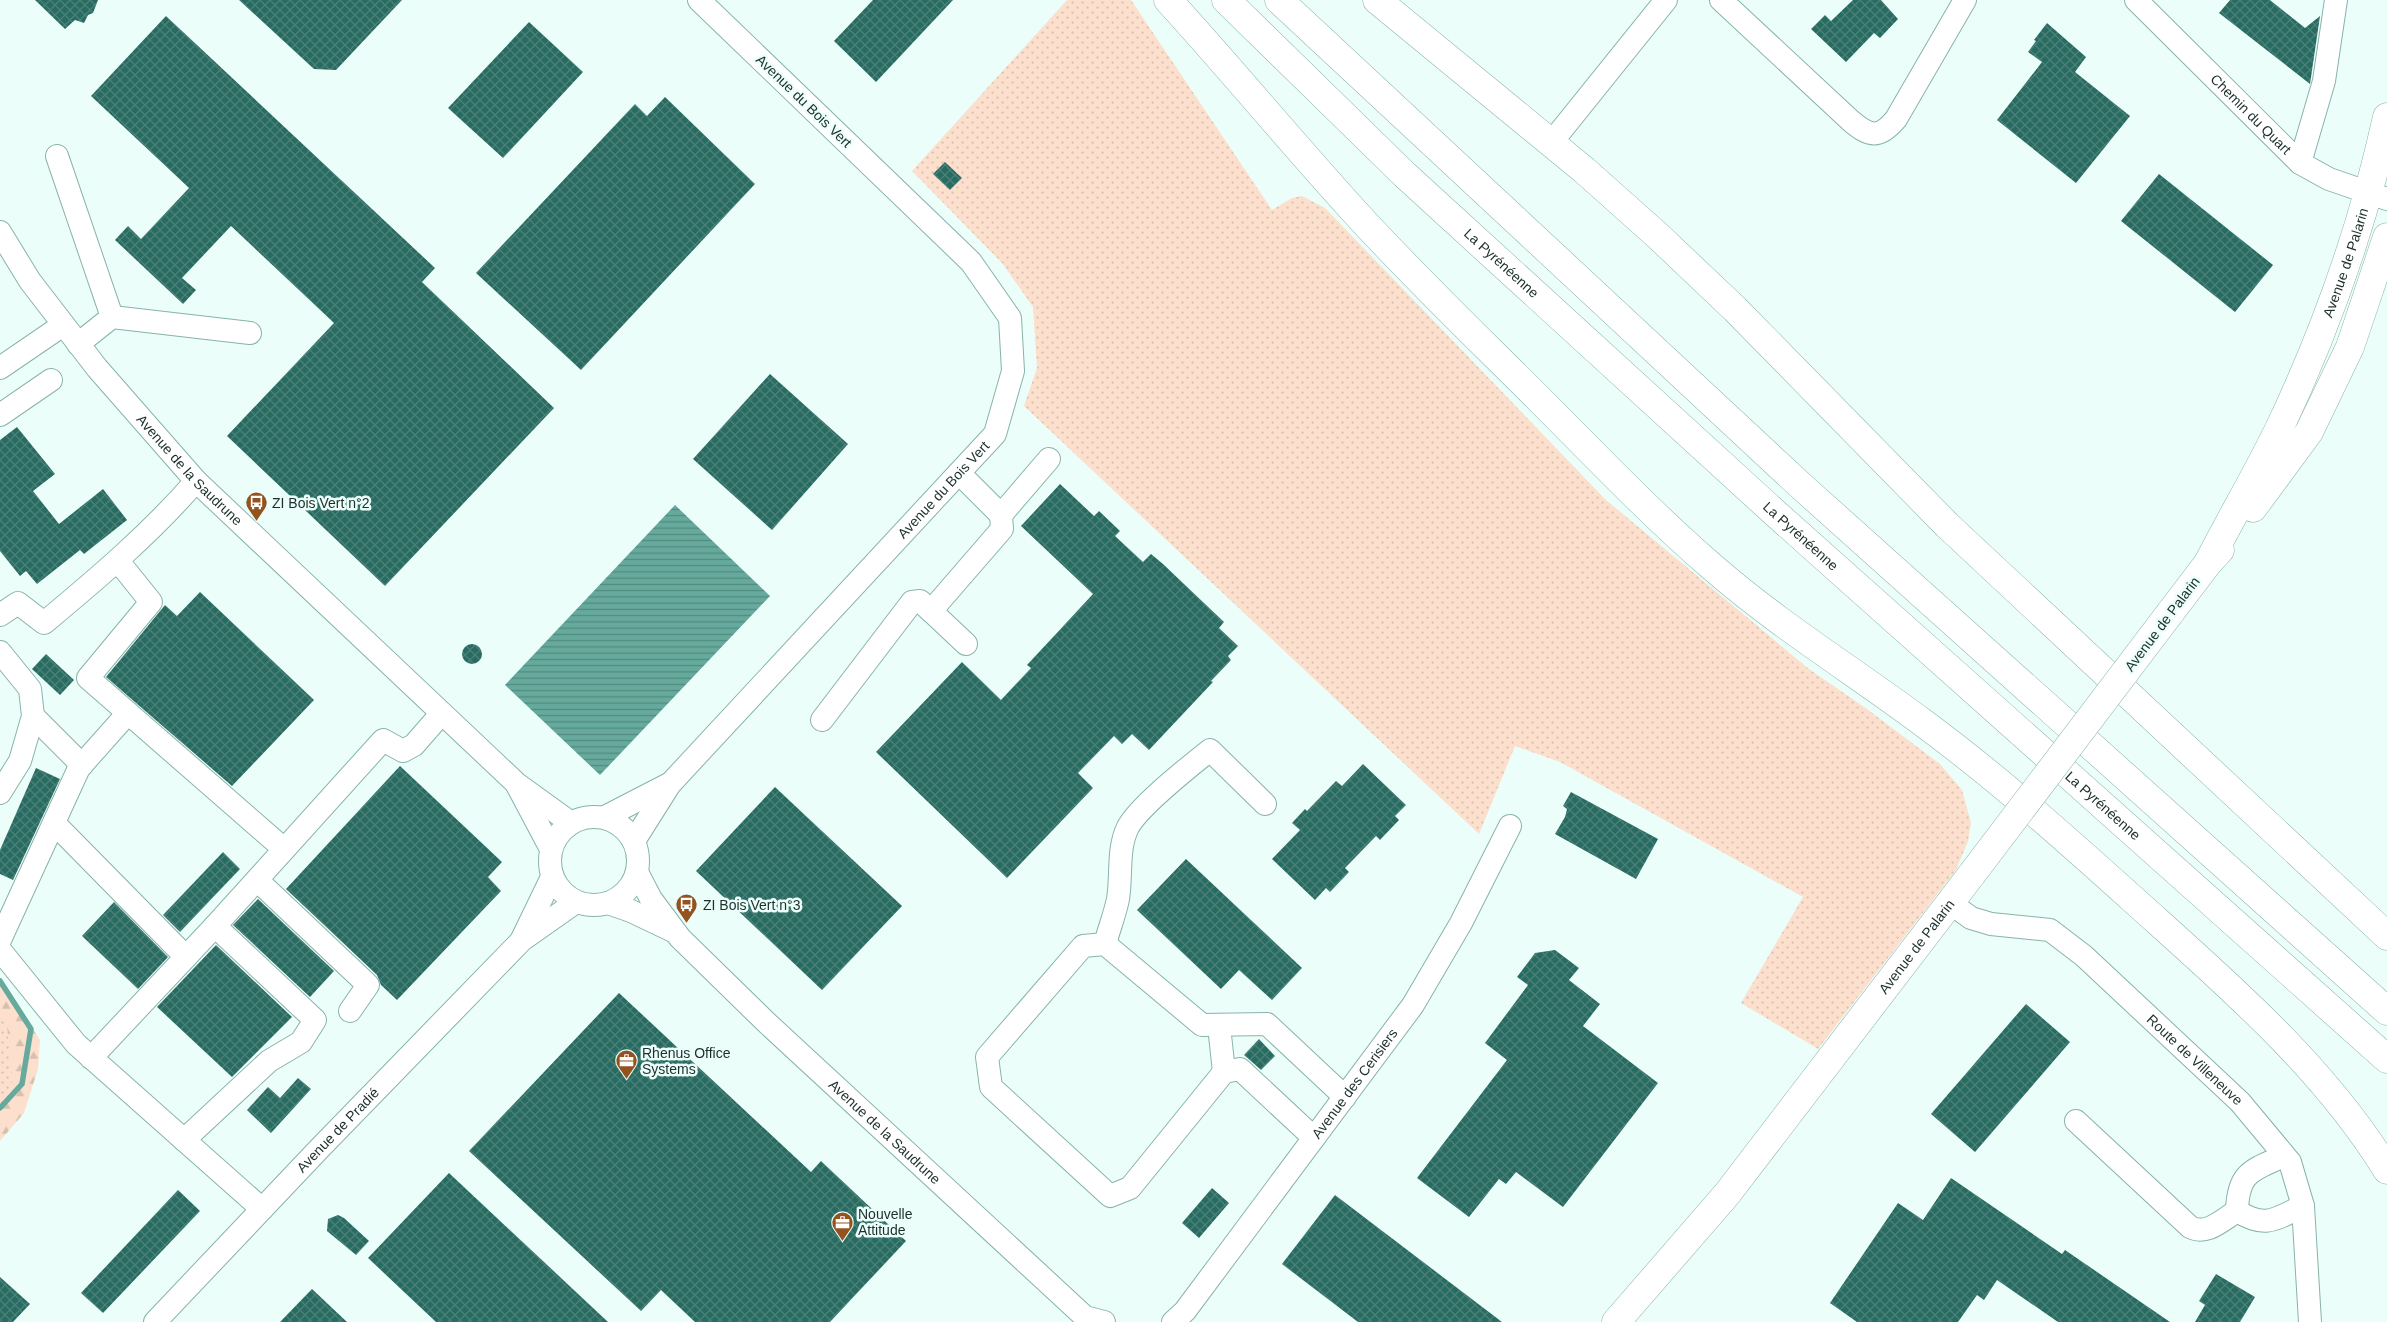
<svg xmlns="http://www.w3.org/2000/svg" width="2387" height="1322" font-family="Arial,sans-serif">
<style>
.grass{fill:url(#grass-dots)}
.forest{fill:url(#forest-firs)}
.water{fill:url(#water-rules)}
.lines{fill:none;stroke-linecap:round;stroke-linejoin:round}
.stream{stroke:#66a99d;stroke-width:5.5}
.building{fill:url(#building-cross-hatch)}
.minor-casing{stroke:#87b3ab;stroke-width:24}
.major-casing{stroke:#87b3ab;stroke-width:29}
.highway-casing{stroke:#87b3ab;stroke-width:29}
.minor{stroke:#fff;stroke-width:22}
.major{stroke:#fff;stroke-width:28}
.highway{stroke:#fff;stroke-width:28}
.major-bridge-casing{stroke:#87b3ab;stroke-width:29;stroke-linecap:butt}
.major-bridge{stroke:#fff;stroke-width:28}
.labels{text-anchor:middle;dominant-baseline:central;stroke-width:5;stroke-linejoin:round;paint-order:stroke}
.street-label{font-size:14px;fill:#1d2f2c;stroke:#ecfefa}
.poi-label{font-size:14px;fill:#1d2f2c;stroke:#ecfefa;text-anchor:start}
</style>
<defs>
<pattern id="grass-dots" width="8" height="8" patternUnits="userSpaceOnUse" patternTransform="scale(1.25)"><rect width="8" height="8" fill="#fcdfcd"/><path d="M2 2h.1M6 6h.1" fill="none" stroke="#d8c0b0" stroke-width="1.8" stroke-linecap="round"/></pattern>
<pattern id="forest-firs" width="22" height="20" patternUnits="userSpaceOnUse" patternTransform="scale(1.25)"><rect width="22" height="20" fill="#fcdfcd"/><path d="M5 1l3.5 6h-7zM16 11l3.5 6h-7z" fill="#d8c0b0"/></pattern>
<pattern id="water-rules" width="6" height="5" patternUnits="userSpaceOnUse" patternTransform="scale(1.25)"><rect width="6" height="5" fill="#66a99d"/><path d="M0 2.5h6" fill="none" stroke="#538a80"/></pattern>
<pattern id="building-cross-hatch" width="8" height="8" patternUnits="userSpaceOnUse" patternTransform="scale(1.25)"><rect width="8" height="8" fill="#276b61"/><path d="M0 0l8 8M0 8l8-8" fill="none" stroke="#4c8079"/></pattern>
</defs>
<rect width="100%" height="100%" fill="#ecfefa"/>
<g class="grass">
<path d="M 1067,0 L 1131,0 L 1272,210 L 1292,198 L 1302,196 L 1325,208 L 1606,500 L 1809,669 L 1867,709 L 1940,764 L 1962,790 L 1971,823 L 1968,841 L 1956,870 L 1818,1049 L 1741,1003 L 1803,897 L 1560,762 L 1515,746 L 1479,834 L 1024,406 L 1037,368 L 1033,307 L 1002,263 L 912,171 Z"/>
<path d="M 0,1011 C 9,1023 14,1070 12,1085 C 10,1094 5,1102 0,1110 Z"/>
</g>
<path class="forest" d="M 0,979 L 40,1040 L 38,1069 L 24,1113 L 0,1141 L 0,1110 L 8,1097 L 12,1084 L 12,1070 L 7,1028 L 0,1011 Z"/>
<path class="water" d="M 675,505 L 770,596 L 600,775 L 505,685 Z"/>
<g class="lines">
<path class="stream" d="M 0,981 L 31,1029 L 22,1084 L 0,1108"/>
</g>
<g class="building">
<path d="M 35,0 L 98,0 L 93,13 L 88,15 L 84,23 L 75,20 L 65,29 Z"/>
<path d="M 239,0 L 402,0 L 336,70 L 314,69 Z"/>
<path d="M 873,0 L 953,0 L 876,82 L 834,41 Z"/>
<path d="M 1853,0 L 1881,0 L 1898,19 L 1880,38 L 1874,33 L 1846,62 L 1811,29 L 1825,15 L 1831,21 Z"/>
<path d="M 2230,0 L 2270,0 L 2305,28 L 2320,16 L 2310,84 L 2219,13 Z"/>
<path d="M 166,16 L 435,268 L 422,282 L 554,408 L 385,586 L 227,436 L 334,323 L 231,226 L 182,278 L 196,290 L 183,304 L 115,240 L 128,226 L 141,239 L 189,188 L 91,96 Z"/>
<path d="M 529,22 L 583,72 L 503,158 L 448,108 Z"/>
<path d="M 2047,23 L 2086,57 L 2075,72 L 2130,116 L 2076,183 L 1997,120 L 2042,62 L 2028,52 L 2036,41 L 2034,40 Z"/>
<path d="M 665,97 L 755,184 L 581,370 L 476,273 L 635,104 L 647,116 Z"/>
<path d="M 945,162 L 962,178 L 950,190 L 933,174 Z"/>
<path d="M 2159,174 L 2273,265 L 2235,312 L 2121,221 Z"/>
<path d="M 770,374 L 848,444 L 772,530 L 693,459 Z"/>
<path d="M 17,427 L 55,474 L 33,491 L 59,524 L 103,489 L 127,520 L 84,554 L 80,550 L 37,584 L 26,571 L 20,576 L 0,551 L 0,440 Z"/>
<path d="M 1060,484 L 1094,516 L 1099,511 L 1120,531 L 1115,536 L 1143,562 L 1151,554 L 1163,564 L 1224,622 L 1219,628 L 1238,646 L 1228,656 L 1231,660 L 1211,681 L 1213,682 L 1149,750 L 1132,734 L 1122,744 L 1114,736 L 1078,773 L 1093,788 L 1007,878 L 876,752 L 962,662 L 1001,700 L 1031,668 L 1027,665 L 1093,594 L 1021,526 Z"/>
<path d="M 200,592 L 314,700 L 232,786 L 106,677 L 165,605 L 177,616 Z"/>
<circle cx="472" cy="654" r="10"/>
<path d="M 46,654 L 74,680 L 60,695 L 32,669 Z"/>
<path d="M 1363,764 L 1406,805 L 1395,816 L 1399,820 L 1380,840 L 1376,836 L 1345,868 L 1349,872 L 1330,892 L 1326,888 L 1315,900 L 1272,859 L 1300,830 L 1292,823 L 1305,809 L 1307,811 L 1336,781 L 1342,786 Z"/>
<path d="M 400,766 L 502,862 L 488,877 L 501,891 L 397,1000 L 381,985 L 377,975 L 286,889 Z"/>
<path d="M 36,768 L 60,779 L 13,880 L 0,874 L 0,850 Z"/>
<path d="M 775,787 L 902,906 L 822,990 L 696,871 Z"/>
<path d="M 1571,792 L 1658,839 L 1636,879 L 1555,834 L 1565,817 L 1567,809 L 1563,806 Z"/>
<path d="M 223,852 L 240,869 L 180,932 L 163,915 Z"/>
<path d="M 1186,859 L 1302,968 L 1272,1000 L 1239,970 L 1221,989 L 1137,910 Z"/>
<path d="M 258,899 L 334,971 L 310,997 L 233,925 Z"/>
<path d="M 114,902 L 168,957 L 138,989 L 82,936 Z"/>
<path d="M 216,945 L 292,1017 L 232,1077 L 157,1007 Z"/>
<path d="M 1555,950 L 1579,968 L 1569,980 L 1600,1004 L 1583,1026 L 1658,1083 L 1563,1207 L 1516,1172 L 1506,1184 L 1499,1179 L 1469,1217 L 1417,1178 L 1507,1060 L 1485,1043 L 1528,985 L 1517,977 L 1535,953 Z"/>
<path d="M 619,993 L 811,1172 L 821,1161 L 906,1241 L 830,1322 L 695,1322 L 661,1290 L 641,1311 L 469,1151 Z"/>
<path d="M 2026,1004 L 2070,1042 L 1975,1152 L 1931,1114 Z"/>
<path d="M 1259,1039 L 1275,1056 L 1261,1070 L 1244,1055 Z"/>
<path d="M 298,1078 L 311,1089 L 271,1133 L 247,1110 L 268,1087 L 280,1098 Z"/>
<path d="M 449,1173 L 608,1322 L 436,1322 L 368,1258 Z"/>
<path d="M 1951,1178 L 2062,1254 L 2065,1250 L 2170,1322 L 2058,1322 L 1997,1280 L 1984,1300 L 1977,1295 L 1958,1322 L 1857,1322 L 1830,1303 L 1898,1203 L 1923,1220 Z"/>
<path d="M 1212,1188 L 1229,1203 L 1199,1238 L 1182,1223 Z"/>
<path d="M 178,1190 L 200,1211 L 103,1313 L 81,1293 Z"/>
<path d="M 1335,1195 L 1502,1322 L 1358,1322 L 1282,1264 Z"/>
<path d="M 338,1215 L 344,1218 L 369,1241 L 356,1255 L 327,1231 L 328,1219 Z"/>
<path d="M 2216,1274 L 2255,1297 L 2240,1322 L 2195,1322 L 2205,1305 L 2199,1301 Z"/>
<path d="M 0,1277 L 30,1304 L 13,1322 L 0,1322 Z"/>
<path d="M 312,1289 L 347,1322 L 280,1322 Z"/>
</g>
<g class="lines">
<defs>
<g id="minor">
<path d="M 1721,0 L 1851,121 C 1870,137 1879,139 1896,119 L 1965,0"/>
<path id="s1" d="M 2136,0 L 2300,163 L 2329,179 L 2387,199"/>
<path d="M 1551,143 L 1666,0"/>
<path d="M 57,156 L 112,317 L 78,344"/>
<path d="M 2300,163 L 2324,81 L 2336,0"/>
<path id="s2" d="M 0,232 L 30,281 L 97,368 L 196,481 L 517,784 L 571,823"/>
<path d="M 112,317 L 250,333"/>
<path d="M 0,368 L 63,325"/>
<path d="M 0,415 L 51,380"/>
<path d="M 959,473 L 1001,515 L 1049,459"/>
<path d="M 118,561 L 151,602 L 88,678 L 284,849"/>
<path d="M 931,611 L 966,644"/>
<path d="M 0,615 L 18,603 L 44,623 C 98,578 150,534 196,481"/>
<path d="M 0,652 L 30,689 L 33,716 L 20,761 L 0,793"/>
<path d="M 33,716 L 82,765"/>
<path d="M 822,720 L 912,602 L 920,601 L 931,611 L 1002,529 L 1001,515"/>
<path d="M 517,785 L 551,849"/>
<circle cx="594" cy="861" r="44"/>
<path d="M 605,817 L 669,784"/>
<path d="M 54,823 L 186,957"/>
<path id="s3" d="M 634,841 L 670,784 L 995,434 L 1013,371 L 1010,318 L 971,262 L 699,0"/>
<path id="s4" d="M 637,872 L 651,899 L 680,938 L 767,1023 L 1085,1317 L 1104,1322"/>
<path d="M 257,880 L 368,985 L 350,1011"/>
<path id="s5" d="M 1949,902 L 1971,918 L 1991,924 L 2050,930 L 2084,956 L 2240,1102 L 2290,1162 L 2303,1206 L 2310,1322"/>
<path d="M 608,903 L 631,911 L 673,931"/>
<path d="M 522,939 L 552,877"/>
<path d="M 0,940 L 79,768 L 128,713"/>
<path d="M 1105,944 C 1109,929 1115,914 1118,899 C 1122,876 1117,849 1128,827 C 1140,805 1189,767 1210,750 L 1265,804"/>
<path d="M 0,950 L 76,1044 L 262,1209"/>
<path d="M 1219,1026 L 1224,1072"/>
<path d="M 91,1058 L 215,926 L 383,740 L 403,751 L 414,745 L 441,714"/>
<path d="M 2076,1121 L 2190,1227 C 2207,1236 2222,1220 2237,1211"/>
<path d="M 1314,1138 L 1240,1069 L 1224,1072 L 1130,1188 L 1110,1196 L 991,1087 L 987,1057 L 1083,946 L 1105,944 L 1202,1025 L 1267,1024 L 1345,1097"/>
<path d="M 184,1140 L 269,1061 L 301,1042 L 315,1020 L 215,926"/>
<path d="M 2237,1211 C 2238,1172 2252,1170 2284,1156"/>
<path d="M 2237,1211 C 2266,1229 2275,1219 2303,1206"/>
<path id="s6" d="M 155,1322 L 319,1149 L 522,940 L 576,902"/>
<path id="s7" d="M 1173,1322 L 1185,1311 L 1413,1005 L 1461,923 L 1510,826"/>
</g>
<g id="major">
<path d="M 2253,508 L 2309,432 L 2350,347 L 2387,237"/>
<path id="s8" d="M 2208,563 C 2231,518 2257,474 2279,429 C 2327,328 2363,226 2387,117"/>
<path d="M 2170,613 L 2208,563 L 2220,550"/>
<path id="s9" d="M 1616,1322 L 1727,1194 L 1972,874"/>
</g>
<g id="highway">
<path d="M 1168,0 C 1231,69 1291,142 1354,211 C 1413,276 1477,337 1539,399 C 1595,455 1650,513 1710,565 C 1776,623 1852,670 1922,722 C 1998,778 2068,841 2137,903 C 2227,984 2323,1066 2387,1170"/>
<path id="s10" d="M 1226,0 L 1405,175 L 1775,513 L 2387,1059"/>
<path d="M 1279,0 L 1800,485 L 2387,1011"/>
<path d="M 1377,0 L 1584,170 L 1657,235 L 1735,309 L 1947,525 L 2387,936"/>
</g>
</defs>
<use href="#minor" class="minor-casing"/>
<use href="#major" class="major-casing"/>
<use href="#highway" class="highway-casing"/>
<use href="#minor" class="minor"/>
<use href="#major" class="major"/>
<use href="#highway" class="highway"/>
<defs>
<path id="major-bridge" d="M 1972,874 L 2170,613"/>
</defs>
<use href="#major-bridge" class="major-bridge-casing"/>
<use href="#major-bridge" class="major-bridge"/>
</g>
<defs>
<symbol id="bus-pin" viewBox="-11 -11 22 30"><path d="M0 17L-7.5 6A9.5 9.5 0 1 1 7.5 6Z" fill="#94521f" stroke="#ecfefa"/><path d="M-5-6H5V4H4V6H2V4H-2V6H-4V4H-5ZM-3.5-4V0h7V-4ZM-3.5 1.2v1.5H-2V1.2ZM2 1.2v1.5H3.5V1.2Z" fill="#fff"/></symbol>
<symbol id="office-pin" viewBox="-11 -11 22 30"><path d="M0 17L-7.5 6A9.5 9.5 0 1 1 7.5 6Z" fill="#94521f" stroke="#ecfefa"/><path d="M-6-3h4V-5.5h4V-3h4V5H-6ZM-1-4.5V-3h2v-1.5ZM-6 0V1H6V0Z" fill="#fff"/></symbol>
</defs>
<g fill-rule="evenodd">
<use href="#bus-pin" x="244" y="490" width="25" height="34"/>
<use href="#bus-pin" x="674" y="892" width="25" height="34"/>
<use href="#office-pin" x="614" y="1048" width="25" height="34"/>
<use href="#office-pin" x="830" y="1210" width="25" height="34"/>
</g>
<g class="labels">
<g class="street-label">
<text transform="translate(804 101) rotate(44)">Avenue du Bois Vert</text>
<text stroke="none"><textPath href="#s1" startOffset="162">Chemin du Quart</textPath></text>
<text stroke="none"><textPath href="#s8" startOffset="331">Avenue de Palarin</textPath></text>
<text stroke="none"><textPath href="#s10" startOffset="381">La Pyrénéenne</textPath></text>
<text stroke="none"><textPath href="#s2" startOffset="305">Avenue de la Saudrune</textPath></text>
<text stroke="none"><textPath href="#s3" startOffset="469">Avenue du Bois Vert</textPath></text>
<text stroke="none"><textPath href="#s10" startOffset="786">La Pyrénéenne</textPath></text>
<text transform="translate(2162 624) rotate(-53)">Avenue de Palarin</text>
<text stroke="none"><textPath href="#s10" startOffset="1191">La Pyrénéenne</textPath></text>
<text stroke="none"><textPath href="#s9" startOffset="481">Avenue de Palarin</textPath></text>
<text stroke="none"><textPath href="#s5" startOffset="302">Route de Villeneuve</textPath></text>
<text stroke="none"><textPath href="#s7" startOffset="300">Avenue des Cerisiers</textPath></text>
<text stroke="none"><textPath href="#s6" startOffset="265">Avenue de Pradié</textPath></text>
<text stroke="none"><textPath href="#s4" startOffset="361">Avenue de la Saudrune</textPath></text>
</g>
<g class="poi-label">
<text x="272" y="503">ZI Bois Vert n°2</text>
<text x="703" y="905">ZI Bois Vert n°3</text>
<text x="642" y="1053">Rhenus Office<tspan x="642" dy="16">Systems</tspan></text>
<text x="858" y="1214">Nouvelle<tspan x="858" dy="16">Attitude</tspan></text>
</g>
</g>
</svg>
